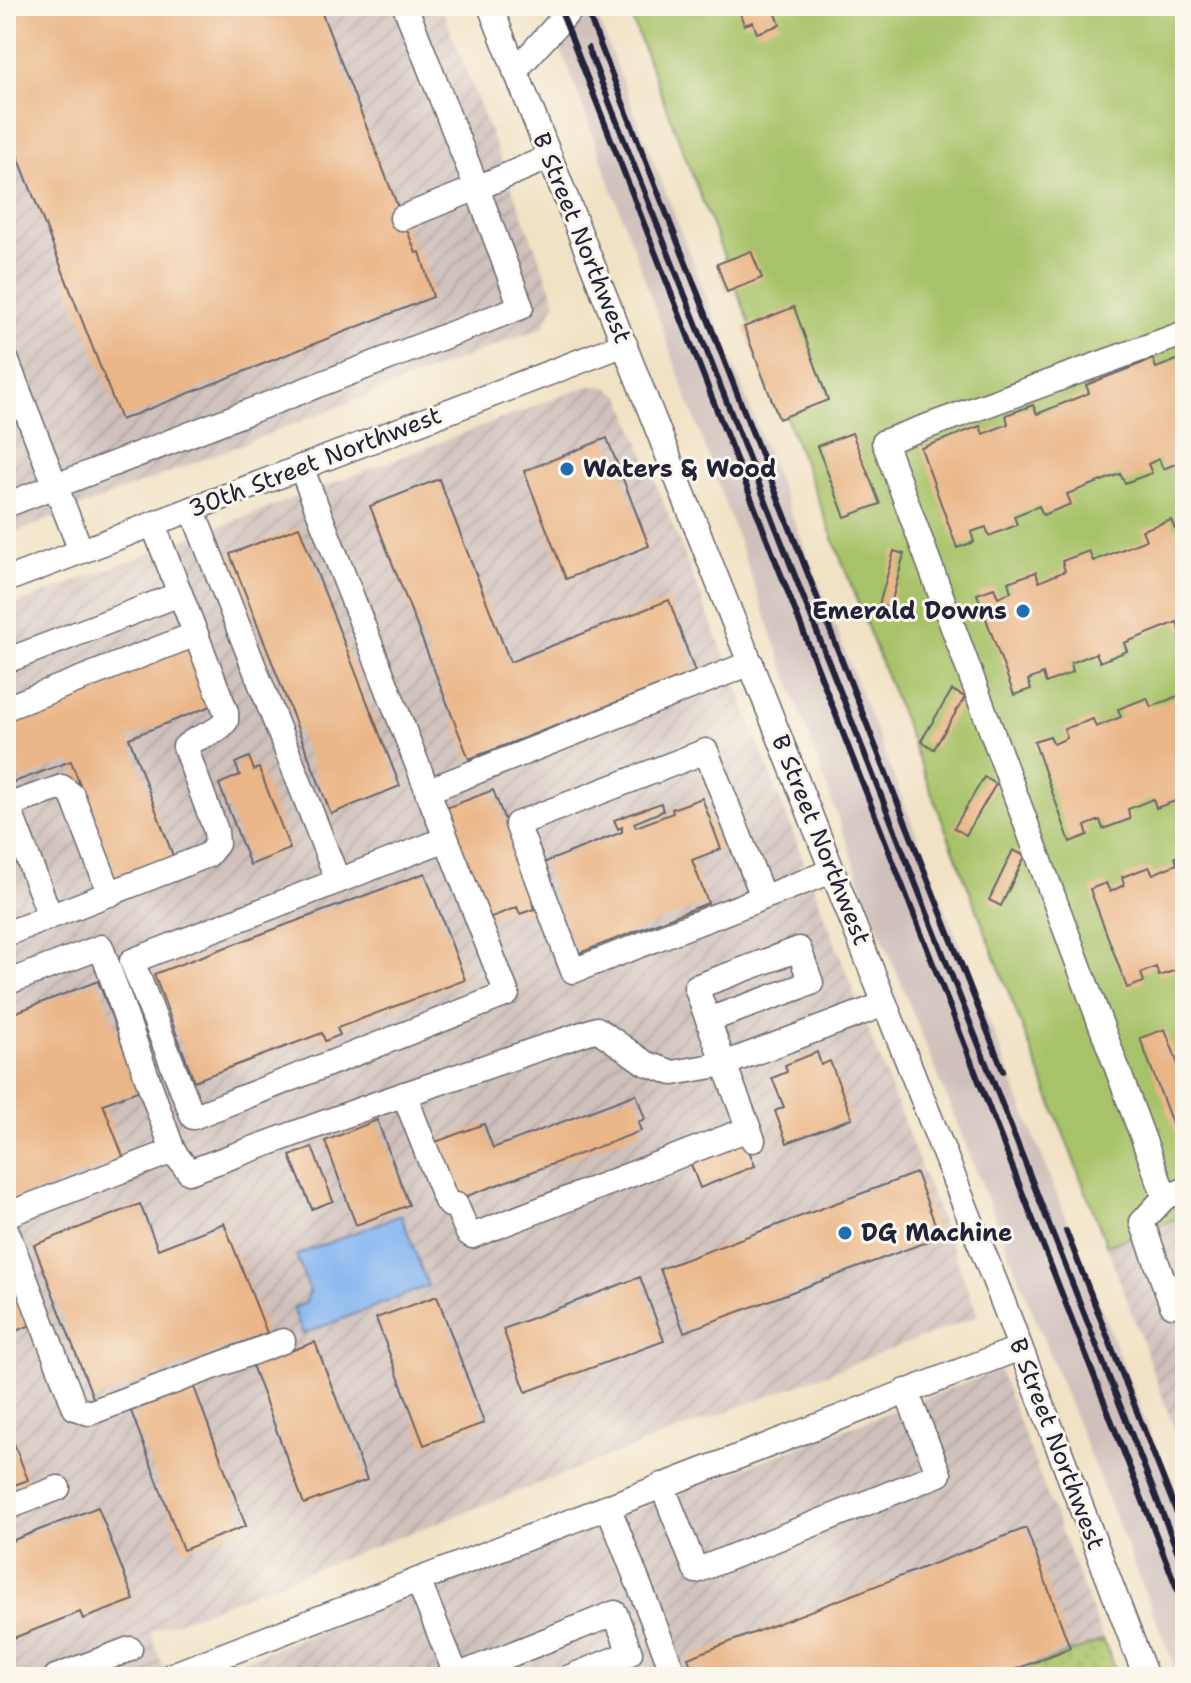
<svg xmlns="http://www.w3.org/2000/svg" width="1191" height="1683" font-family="'Shantell Sans',sans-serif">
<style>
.industrial{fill:url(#industrial-furrows)}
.railway{fill:#cfc0bb}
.grass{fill:url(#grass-dots);stroke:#647252;stroke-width:2}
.pitch{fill:#a7c268;stroke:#647252;stroke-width:2}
.water{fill:#84b5f0;stroke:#536c96;stroke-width:2}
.building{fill:#eab687}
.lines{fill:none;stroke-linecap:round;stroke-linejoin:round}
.minor-casing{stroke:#6a656b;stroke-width:27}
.minor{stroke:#fff;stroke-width:24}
.rail{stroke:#22223b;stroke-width:6}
.poi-dot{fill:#1f6fb2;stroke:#fbf7ec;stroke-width:3}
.labels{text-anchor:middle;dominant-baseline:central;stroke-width:6;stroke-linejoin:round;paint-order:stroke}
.street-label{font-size:24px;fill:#22223b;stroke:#fbf7ec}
.poi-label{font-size:24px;font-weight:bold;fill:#22223b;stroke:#fbf7ec;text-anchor:start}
</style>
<defs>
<pattern id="industrial-furrows" width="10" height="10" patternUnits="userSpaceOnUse" patternTransform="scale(2)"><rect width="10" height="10" fill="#cfc0bb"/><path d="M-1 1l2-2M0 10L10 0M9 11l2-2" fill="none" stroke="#b1a5a2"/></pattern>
<pattern id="grass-dots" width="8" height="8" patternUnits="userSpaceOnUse" patternTransform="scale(2)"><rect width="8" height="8" fill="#a7c268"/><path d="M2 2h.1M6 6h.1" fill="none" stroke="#8fa65b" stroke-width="1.8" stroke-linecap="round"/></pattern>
</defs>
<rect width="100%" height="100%" fill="#fbf7ec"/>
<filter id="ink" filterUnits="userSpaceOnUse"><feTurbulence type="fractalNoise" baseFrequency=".0125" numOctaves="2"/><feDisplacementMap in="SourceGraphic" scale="16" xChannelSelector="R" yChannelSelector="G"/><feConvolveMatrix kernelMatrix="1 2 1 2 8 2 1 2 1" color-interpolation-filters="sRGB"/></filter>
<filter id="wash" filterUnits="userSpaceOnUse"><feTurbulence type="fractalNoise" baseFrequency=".006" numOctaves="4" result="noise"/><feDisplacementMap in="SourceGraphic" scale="32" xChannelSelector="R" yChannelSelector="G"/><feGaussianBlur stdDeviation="1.8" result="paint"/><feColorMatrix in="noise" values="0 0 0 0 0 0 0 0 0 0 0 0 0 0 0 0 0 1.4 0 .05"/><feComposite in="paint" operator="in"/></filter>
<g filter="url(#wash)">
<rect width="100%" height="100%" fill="#f1e2c5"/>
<g class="industrial">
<path d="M 6,6 L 441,6 L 556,301 L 543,327 L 6,536 Z"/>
<path d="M 588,386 L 605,386 L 621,396 L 740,695 L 978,1316 L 150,1632 L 167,1677 L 6,1677 L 6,608 Z"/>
<path d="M 1185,1215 L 1185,1458 L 1107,1246 Z"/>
<path d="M 999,1370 L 1103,1640 L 1006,1677 L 200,1677 Z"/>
</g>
<path class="railway" d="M 544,6 L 593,6 L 1185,1523 L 1185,1677 L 1179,1677 L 868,901 L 573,80 Z"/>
<path class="grass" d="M 1103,1640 L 1119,1677 L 1006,1677 Z"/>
<path class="pitch" d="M 627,6 L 1185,6 L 1185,1215 L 1107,1246 Z"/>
<path class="water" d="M 401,1215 L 428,1286 L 303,1334 L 293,1308 L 305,1303 L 310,1292 L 296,1255 Z"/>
<g id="blocks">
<g class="building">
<path d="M 6,6 L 319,6 L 416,253 L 420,252 L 433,297 L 121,420 L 6,126 Z"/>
<path d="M 738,6 L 773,6 L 780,25 L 757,33 L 753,22 L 744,25 Z"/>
<path d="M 751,251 L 762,278 L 727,292 L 717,264 Z"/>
<path d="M 794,307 L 828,400 L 779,419 L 744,327 Z"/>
<path d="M 1185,357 L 1185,460 L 1163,469 L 1159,459 L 1148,464 L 1152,473 L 1125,483 L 1120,474 L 1067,494 L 1071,504 L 1043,515 L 1039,506 L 1014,516 L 1017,525 L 989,536 L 986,527 L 971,532 L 974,542 L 957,548 L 921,448 L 980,426 L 983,434 L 1008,424 L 1006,415 L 1033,405 L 1037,414 L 1089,393 L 1086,385 L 1153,359 L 1156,368 Z"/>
<path d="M 852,433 L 880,504 L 845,517 L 817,446 Z"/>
<path d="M 607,438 L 649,546 L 566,579 L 524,471 Z"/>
<path d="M 439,479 L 510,662 L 669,600 L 695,672 L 469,759 L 370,506 Z"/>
<path d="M 1171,520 L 1175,529 L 1185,525 L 1185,629 L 1180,630 L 1177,622 L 1124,643 L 1127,651 L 1100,662 L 1096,653 L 1071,663 L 1073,672 L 1046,683 L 1043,674 L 1028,680 L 1031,689 L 1014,695 L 977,594 L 994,588 L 998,597 L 1011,592 L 1008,582 L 1036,572 L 1039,582 L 1065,571 L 1062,561 L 1089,551 L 1093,561 L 1146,540 L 1142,530 Z"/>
<path d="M 299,527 L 400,786 L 331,814 L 230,554 Z"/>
<path d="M 894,551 L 904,554 L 890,608 L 879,605 Z"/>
<path d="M 190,649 L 211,706 L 129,738 L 173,856 L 115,878 L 71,761 L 6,785 L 6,720 Z"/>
<path d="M 952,690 L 965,697 L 934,749 L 921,741 Z"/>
<path d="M 1185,693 L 1185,787 L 1180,788 L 1184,798 L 1156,808 L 1153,799 L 1128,809 L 1130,819 L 1103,829 L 1100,820 L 1085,826 L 1088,835 L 1070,842 L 1034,741 L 1050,736 L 1054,744 L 1067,738 L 1064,729 L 1093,719 L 1096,727 L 1121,717 L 1118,709 L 1147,698 L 1151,707 Z"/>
<path d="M 249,757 L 254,770 L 259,768 L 290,849 L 250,865 L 219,784 L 240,775 L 235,763 Z"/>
<path d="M 984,777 L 996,784 L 966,835 L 954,828 Z"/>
<path d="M 493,790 L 536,899 L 532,901 L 534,909 L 520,914 L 517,907 L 489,918 L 446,808 Z"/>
<path d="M 702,798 L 721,849 L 692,860 L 708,903 L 577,954 L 543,863 L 622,832 L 622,827 L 618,829 L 614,820 L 661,803 L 663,811 L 634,823 L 636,827 L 673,813 L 672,809 Z"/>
<path d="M 1013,850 L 1025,856 L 1001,906 L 989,900 Z"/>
<path d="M 1185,853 L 1185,967 L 1159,976 L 1156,967 L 1141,973 L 1144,982 L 1127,988 L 1090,889 L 1106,883 L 1110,892 L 1124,885 L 1122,877 L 1149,867 L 1153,874 L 1177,864 L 1175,857 Z"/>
<path d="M 425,873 L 465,980 L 337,1028 L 340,1035 L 325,1041 L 322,1033 L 194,1081 L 154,974 Z"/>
<path d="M 98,981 L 140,1090 L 103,1104 L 124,1159 L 9,1203 L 6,1195 L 6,1016 Z"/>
<path d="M 1165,1029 L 1185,1083 L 1185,1158 L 1140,1038 Z"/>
<path d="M 817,1052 L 821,1065 L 830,1061 L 852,1118 L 787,1143 L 775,1111 L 784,1107 L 772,1078 L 787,1072 L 785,1065 Z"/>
<path d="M 636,1094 L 645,1119 L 638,1122 L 641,1131 L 451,1202 L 430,1144 L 484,1124 L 493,1148 Z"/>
<path d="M 377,1120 L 409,1205 L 356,1225 L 325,1141 Z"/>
<path d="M 744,1138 L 755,1166 L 700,1188 L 689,1159 Z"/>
<path d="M 312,1147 L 333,1201 L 312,1209 L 290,1156 Z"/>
<path d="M 916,1173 L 940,1237 L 684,1332 L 660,1269 Z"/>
<path d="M 140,1204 L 158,1249 L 224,1223 L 267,1333 L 94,1400 L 34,1245 Z"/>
<path d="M 6,1260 L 31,1325 L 6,1335 Z"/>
<path d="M 640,1277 L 664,1341 L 526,1392 L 503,1329 Z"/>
<path d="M 437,1296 L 484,1423 L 424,1445 L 376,1318 Z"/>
<path d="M 315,1342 L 367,1480 L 304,1504 L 252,1365 Z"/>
<path d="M 194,1387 L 246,1526 L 183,1550 L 131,1411 Z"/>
<path d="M 11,1436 L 28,1480 L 6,1488 L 6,1438 Z"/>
<path d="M 98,1507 L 134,1600 L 83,1619 L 80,1612 L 6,1641 L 6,1543 Z"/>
<path d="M 1026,1528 L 1070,1648 L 996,1677 L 695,1677 L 688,1658 Z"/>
</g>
</g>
</g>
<g filter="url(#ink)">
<use href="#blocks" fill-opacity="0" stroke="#6a656b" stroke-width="2"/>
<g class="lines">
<defs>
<g id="minor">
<path d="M 405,6 L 477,188 L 550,157"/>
<path d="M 490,6 L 1001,1297 L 1146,1677"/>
<path d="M 515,71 L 574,6"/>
<path d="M 1185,333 L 884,442 L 1165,1197 L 1185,1190"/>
<path d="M 6,359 L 81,551"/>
<path d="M 6,505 L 521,307 L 477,188 L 402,218"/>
<path d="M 192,509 L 338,881 L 132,961 L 193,1117 L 507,994 L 301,467"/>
<path d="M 6,580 L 625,344"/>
<path d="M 6,661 L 180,594"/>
<path d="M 6,708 L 196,634"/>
<path d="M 427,791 L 751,663"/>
<path d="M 6,806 L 62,787 L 72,795 L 110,894"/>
<path d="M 8,806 L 50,916"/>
<path d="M 338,881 L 446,839"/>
<path d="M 763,897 L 706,751 L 517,824 L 573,971 L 832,871"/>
<path d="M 6,934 L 208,855 L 217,844 L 216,831 L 185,747 C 197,735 216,735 226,721 L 226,712 L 153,524"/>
<path d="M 6,983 L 101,947 L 173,1151 L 6,1215"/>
<path d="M 708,1020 L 811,983 L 799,949 L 696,987 L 724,1064 L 885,1004"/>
<path d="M 404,1094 L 446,1201 L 450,1205 L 456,1205 L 468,1233 L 472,1236 L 748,1129"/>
<path d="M 173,1151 L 189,1172 L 376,1104 L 597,1029 L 645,1063 L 673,1073 L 724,1064 L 753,1140"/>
<path d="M 1165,1197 L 1142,1222 L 1172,1305"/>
<path d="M 6,1229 L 75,1408 L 89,1413 L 283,1341"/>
<path d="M 662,1485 L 696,1571 L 939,1474 L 906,1391"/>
<path d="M 608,1506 L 675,1677"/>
<path d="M 6,1508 L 58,1488"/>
<path d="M 418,1580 L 457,1677"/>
<path d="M 172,1675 L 1020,1348"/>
<path d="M 56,1677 L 130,1649"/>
<path d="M 454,1677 L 615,1613 L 630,1653 L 570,1677"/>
</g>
</defs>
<use href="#minor" class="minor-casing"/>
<use href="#minor" class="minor"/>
<g class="rail">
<path d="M 559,6 L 1185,1609"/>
<path d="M 585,6 L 1003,1071"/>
<path d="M 588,48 L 1185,1571"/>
<path d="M 1066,1231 L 1185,1534"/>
</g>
</g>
</g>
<g class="poi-dot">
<circle cx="567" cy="469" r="8"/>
<circle cx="1023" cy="611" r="8"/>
<circle cx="845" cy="1233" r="8"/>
</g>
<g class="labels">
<g class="street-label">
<text transform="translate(582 238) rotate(68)">B Street Northwest</text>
<text transform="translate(315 462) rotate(-21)">30th Street Northwest</text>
<text transform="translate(821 840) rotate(68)">B Street Northwest</text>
<text transform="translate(1057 1444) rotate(69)">B Street Northwest</text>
</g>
<g class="poi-label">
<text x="583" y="469">Waters &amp; Wood</text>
<text x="1007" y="611" text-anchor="end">Emerald Downs</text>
<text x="861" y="1233">DG Machine</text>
</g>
</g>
<rect width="1191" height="1683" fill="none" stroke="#fbf7ec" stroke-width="32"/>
</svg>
